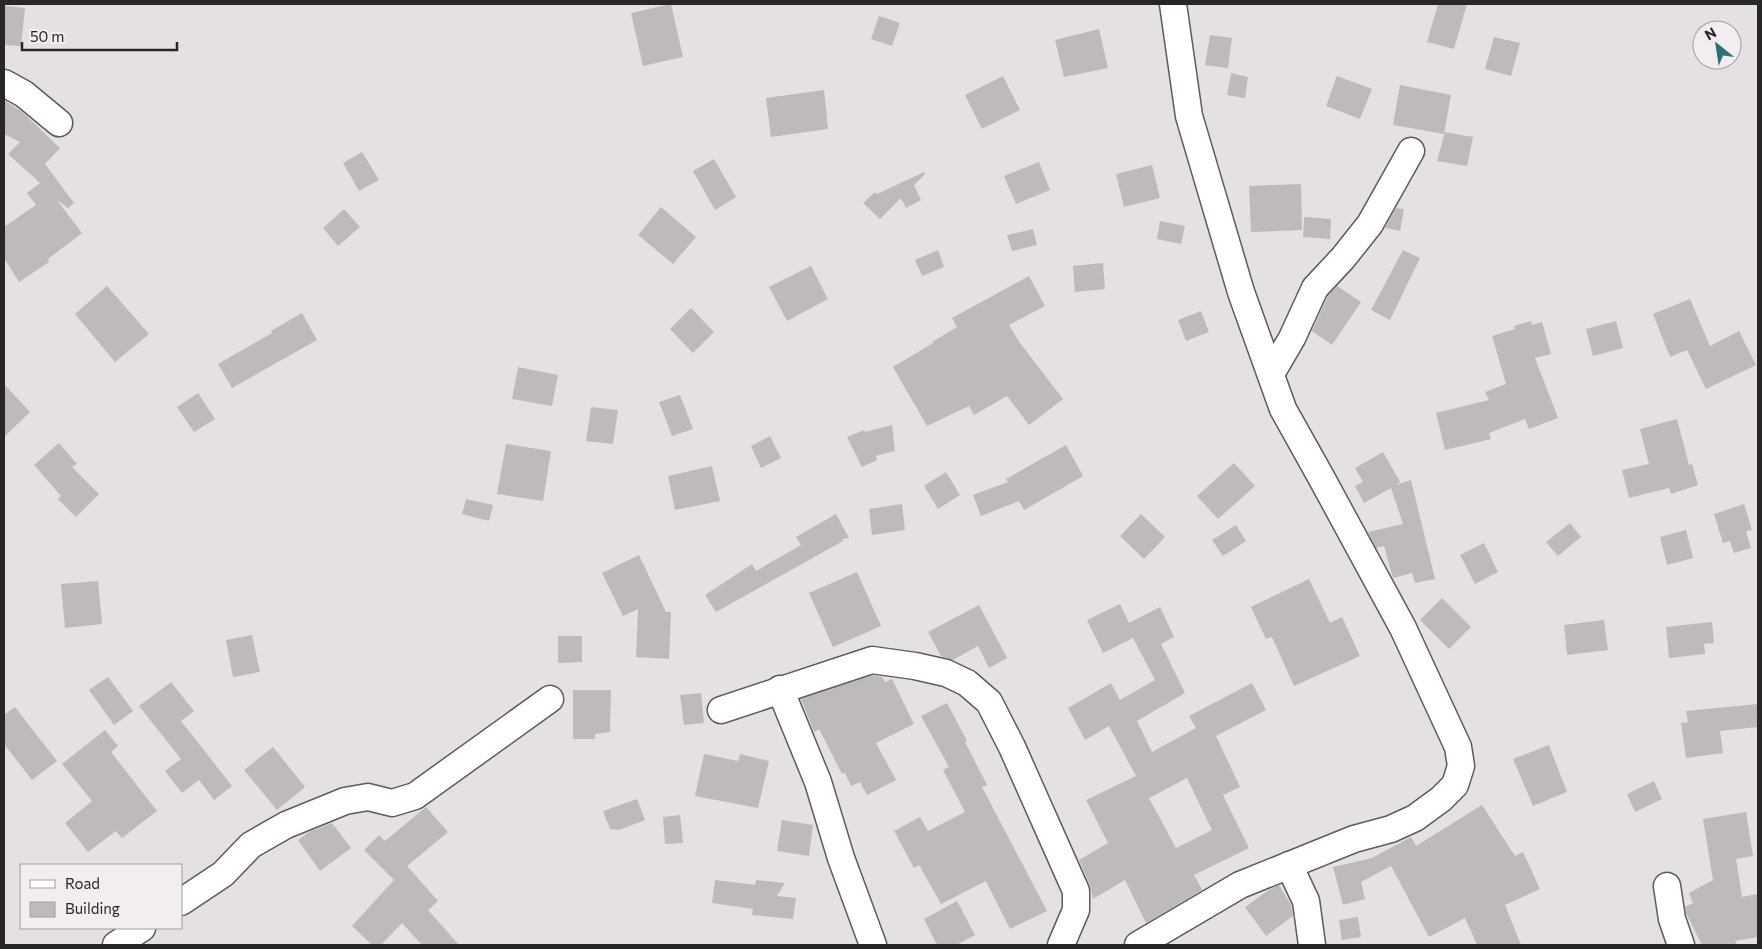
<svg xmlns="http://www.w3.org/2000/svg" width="1762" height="949" font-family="Commissioner,sans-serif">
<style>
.building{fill:#beb9bd;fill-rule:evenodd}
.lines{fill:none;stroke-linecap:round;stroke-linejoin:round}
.minor-casing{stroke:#5e5a5d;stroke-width:29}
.minor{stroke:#fff;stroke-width:26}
</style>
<rect width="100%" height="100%" fill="#e4e0e3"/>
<g class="building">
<path d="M 671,4 L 683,57 L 643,66 L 631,13 Z"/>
<path d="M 1438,4 L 1467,4 L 1454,49 L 1427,42 Z"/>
<path d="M 4,6 L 25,8 L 21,46 L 4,45 Z"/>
<path d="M 879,16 L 900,23 L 892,46 L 871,39 Z"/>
<path d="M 1099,29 L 1108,68 L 1064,77 L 1055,40 Z"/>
<path d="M 1210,35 L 1232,38 L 1228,68 L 1205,65 Z"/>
<path d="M 1494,37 L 1520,43 L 1511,76 L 1485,69 Z"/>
<path d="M 1231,73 L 1248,77 L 1245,98 L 1227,95 Z"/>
<path d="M 1003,76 L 1020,110 L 982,129 L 965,95 Z"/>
<path d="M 1337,76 L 1372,89 L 1360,119 L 1326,106 Z"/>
<path d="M 1400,85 L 1451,95 L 1444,134 L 1393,125 Z"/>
<path d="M 824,90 L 828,129 L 771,137 L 766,98 Z"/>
<path d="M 4,100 L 22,112 L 60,148 L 45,164 L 74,203 L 68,208 L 57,200 L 82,233 L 48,259 L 49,262 L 19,282 L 4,258 L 4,227 L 36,205 L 27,193 L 40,183 L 8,154 L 20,142 L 4,134 Z"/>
<path d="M 1445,132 L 1473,137 L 1467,166 L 1437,161 Z"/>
<path d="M 362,152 L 379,180 L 359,191 L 343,163 Z"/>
<path d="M 714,159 L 736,197 L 715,210 L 693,171 Z"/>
<path d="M 1039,162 L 1050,190 L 1016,204 L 1004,176 Z"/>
<path d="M 1152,165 L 1160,198 L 1124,207 L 1116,174 Z"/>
<path d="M 924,172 L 925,174 L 914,185 L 921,200 L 906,208 L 901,198 L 880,219 L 863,203 L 875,192 L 877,194 Z"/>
<path d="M 1301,184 L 1302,230 L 1251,232 L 1249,186 Z"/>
<path d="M 661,207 L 696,237 L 673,264 L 638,235 Z"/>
<path d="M 1396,208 L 1404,209 L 1400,231 L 1385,228 Z"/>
<path d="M 344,209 L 360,227 L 338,246 L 323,228 Z"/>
<path d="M 1304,217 L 1331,219 L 1330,239 L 1303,237 Z"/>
<path d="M 1160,221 L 1185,226 L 1181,244 L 1157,239 Z"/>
<path d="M 1033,229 L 1037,245 L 1012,251 L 1007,235 Z"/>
<path d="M 938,250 L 944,267 L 922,276 L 915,260 Z"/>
<path d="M 1403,250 L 1420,258 L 1390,320 L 1371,310 Z"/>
<path d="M 1103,263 L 1105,289 L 1075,292 L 1073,266 Z"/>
<path d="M 811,266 L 828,299 L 787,321 L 769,287 Z"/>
<path d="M 1029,276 L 1045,306 L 1009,325 L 1020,343 L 1063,399 L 1029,425 L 1007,396 L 974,415 L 969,406 L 927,426 L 893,367 L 933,343 L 932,342 L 957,327 L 952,318 Z"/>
<path d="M 107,286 L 149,334 L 115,362 L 75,314 Z"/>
<path d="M 1337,286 L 1361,302 L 1332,345 L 1312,331 L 1328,296 Z"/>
<path d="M 1690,299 L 1710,346 L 1739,331 L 1756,365 L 1706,389 L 1687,350 L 1670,357 L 1653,314 Z"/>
<path d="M 691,308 L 714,332 L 693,353 L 670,329 Z"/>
<path d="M 1201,311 L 1209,332 L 1186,341 L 1178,320 Z"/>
<path d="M 302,313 L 317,340 L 232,388 L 218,364 L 272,333 L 271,331 Z"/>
<path d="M 1531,321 L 1532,325 L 1542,322 L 1551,354 L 1535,358 L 1558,418 L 1529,429 L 1525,419 L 1489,433 L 1491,439 L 1445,450 L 1436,413 L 1489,400 L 1485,392 L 1506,384 L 1492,336 L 1515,329 L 1514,326 Z"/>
<path d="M 1616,321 L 1623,348 L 1593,356 L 1586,329 Z"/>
<path d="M 518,367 L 558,375 L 552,406 L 512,399 Z"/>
<path d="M 4,384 L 30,412 L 4,437 Z"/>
<path d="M 198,393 L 215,419 L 194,432 L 177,407 Z"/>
<path d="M 680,395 L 693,429 L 672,436 L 659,402 Z"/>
<path d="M 591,407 L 618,410 L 613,444 L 586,441 Z"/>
<path d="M 1677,419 L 1689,465 L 1692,464 L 1698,485 L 1671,494 L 1669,488 L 1629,498 L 1622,470 L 1649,464 L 1640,429 Z"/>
<path d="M 892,425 L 895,451 L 876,456 L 877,460 L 862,467 L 847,437 L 864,430 L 865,432 Z"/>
<path d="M 770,436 L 781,458 L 761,468 L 751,446 Z"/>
<path d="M 59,443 L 77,464 L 72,467 L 99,494 L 76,517 L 58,499 L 61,496 L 34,465 Z"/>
<path d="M 506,444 L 551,451 L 543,501 L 497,494 Z"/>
<path d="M 1066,445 L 1083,476 L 1024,510 L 1019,501 L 981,516 L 973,495 L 1008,482 L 1006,479 Z"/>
<path d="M 1383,452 L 1400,482 L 1396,485 L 1411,480 L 1435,579 L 1415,583 L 1412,573 L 1393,578 L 1384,546 L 1376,548 L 1368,532 L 1403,524 L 1391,488 L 1364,503 L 1355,486 L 1363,482 L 1355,468 Z"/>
<path d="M 1234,463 L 1255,486 L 1218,519 L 1197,496 Z"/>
<path d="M 712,466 L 720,501 L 675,510 L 668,476 Z"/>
<path d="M 946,472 L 960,495 L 938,509 L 924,486 Z"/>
<path d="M 466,499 L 493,505 L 489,521 L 462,514 Z"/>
<path d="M 902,504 L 905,530 L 872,535 L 869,509 Z"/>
<path d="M 1744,504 L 1752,530 L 1746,531 L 1751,548 L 1734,553 L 1730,541 L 1723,543 L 1714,514 Z"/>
<path d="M 836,514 L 849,538 L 842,539 L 843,541 L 716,612 L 705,595 L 752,564 L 756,571 L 801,545 L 796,537 Z"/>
<path d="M 1141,514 L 1165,537 L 1144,559 L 1120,536 Z"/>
<path d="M 1570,523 L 1581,537 L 1558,556 L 1546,542 Z"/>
<path d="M 1236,525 L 1246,541 L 1223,556 L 1212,540 Z"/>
<path d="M 1686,530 L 1693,558 L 1667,565 L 1660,537 Z"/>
<path d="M 1484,543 L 1498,572 L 1475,584 L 1460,555 Z"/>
<path d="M 639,555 L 666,612 L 671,612 L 669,659 L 636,657 L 638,609 L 623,616 L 602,573 Z"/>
<path d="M 857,572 L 881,626 L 833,647 L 809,593 Z"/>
<path d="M 1309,579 L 1330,623 L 1342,617 L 1360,656 L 1294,686 L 1272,637 L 1266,639 L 1251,607 Z"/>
<path d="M 98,581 L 102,624 L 65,628 L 61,584 Z"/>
<path d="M 1442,598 L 1471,627 L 1449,649 L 1420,620 Z"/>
<path d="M 1120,604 L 1129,623 L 1160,607 L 1174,637 L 1161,644 L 1185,693 L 1137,721 L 1152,752 L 1196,728 L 1189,716 L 1252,683 L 1266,710 L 1216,736 L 1240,787 L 1223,795 L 1249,848 L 1194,875 L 1202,890 L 1146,923 L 1125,880 L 1093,899 L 1090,885 L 1079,860 L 1108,843 L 1086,800 L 1136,776 L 1109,726 L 1085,740 L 1068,708 L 1111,683 L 1120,700 L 1155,680 L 1133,638 L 1103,653 L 1087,620 ZM 1187,778 L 1212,830 L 1176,848 L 1149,798 Z"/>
<path d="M 979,605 L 1007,658 L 989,668 L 978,646 L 953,660 L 941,656 L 928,632 Z"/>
<path d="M 1604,620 L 1608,650 L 1567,655 L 1564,625 Z"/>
<path d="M 1712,622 L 1714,643 L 1704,644 L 1705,654 L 1669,658 L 1666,627 Z"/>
<path d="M 252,635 L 260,672 L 233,677 L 226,640 Z"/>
<path d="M 558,636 L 582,636 L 582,662 L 558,663 Z"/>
<path d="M 873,675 L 882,677 L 885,682 L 892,679 L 914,724 L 876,743 L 896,780 L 867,795 L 860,782 L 851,786 L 845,773 L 842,774 L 819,729 L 814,732 L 801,699 Z"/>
<path d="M 108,677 L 133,711 L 114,725 L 89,690 Z"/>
<path d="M 171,682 L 194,711 L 181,721 L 232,786 L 214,800 L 199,780 L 182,793 L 165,771 L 181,759 L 139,706 Z"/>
<path d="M 573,690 L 611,690 L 610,732 L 595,734 L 595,739 L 573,739 Z"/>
<path d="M 701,693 L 704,723 L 684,725 L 680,695 Z"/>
<path d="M 947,703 L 967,741 L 965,742 L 987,785 L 982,787 L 1047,911 L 1010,929 L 986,881 L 941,904 L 919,865 L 914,868 L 894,831 L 920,817 L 928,831 L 965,812 L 943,770 L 949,767 L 921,716 Z"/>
<path d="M 1758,704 L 1758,727 L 1720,731 L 1723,753 L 1686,758 L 1681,723 L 1688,722 L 1686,711 Z"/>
<path d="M 15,707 L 57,761 L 32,780 L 4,744 L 4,715 Z"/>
<path d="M 105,730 L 118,746 L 111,752 L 157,811 L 122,838 L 116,831 L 88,852 L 65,823 L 92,801 L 62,764 Z"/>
<path d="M 1549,745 L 1567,792 L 1533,806 L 1513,759 Z"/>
<path d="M 273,747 L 305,787 L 277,810 L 244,770 Z"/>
<path d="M 704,754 L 738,761 L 740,754 L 769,761 L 758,808 L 695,796 Z"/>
<path d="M 1654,781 L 1662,799 L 1635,812 L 1627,794 Z"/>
<path d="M 637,799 L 645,820 L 619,830 L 610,829 L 603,811 Z"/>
<path d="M 1482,805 L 1515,856 L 1523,852 L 1540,889 L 1505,905 L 1521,945 L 1477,945 L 1465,918 L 1429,937 L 1391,866 L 1361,882 L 1365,899 L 1343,905 L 1333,867 L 1372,858 L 1411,837 L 1416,846 Z"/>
<path d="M 426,807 L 448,832 L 407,866 L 438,901 L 428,910 L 459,945 L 422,945 L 402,923 L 381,945 L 372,945 L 352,926 L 394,880 L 364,850 L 379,835 L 385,841 Z"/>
<path d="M 1746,812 L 1753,856 L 1736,859 L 1742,897 L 1758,894 L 1758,937 L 1735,941 L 1737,945 L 1702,945 L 1686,913 L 1685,907 L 1693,903 L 1689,893 L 1713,880 L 1703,819 Z"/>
<path d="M 680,815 L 683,843 L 665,844 L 663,817 Z"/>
<path d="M 782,820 L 813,825 L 809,856 L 777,851 Z"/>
<path d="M 332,823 L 351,848 L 320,871 L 298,840 L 309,832 Z"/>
<path d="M 715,880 L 755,885 L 756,880 L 785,883 L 777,896 L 796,898 L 793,919 L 752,915 L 753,909 L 712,903 Z"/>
<path d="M 1279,885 L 1291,905 L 1293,916 L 1266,936 L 1245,907 L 1269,890 Z"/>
<path d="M 957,901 L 975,935 L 956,945 L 937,945 L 924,919 Z"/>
<path d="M 1358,917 L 1361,937 L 1342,940 L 1339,920 Z"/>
</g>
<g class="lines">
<defs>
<g id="minor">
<path d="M 4,83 L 24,94 L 59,123"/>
<path d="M 1271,374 L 1292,338 L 1315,288 L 1343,258 L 1370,224 L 1411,151"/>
<path d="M 780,689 L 818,782 L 841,858 L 873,945"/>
<path d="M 721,710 L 872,660 L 915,666 L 946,673 L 967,683 L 989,702 L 1012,747 L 1076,891 L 1076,910 L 1061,945"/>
<path d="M 1289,865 L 1306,901 L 1312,945"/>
<path d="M 1667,886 L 1672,919 L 1681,945"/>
<path d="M 181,902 L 223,874 L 251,845 L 286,825 L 345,801 L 368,797 L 392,803 L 415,796 L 550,699"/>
<path d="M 116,945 L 142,928"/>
<path d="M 1138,945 L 1240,885 L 1354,839 L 1391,829 L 1415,818 L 1441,799 L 1455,785 L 1461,766 L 1458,747 L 1403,628 L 1321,477 L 1283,409 L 1241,292 L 1189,116 L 1173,4"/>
</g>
</defs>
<use href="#minor" class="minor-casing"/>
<use href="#minor" class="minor"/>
</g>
<rect width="1762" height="949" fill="none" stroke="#282628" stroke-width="10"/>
<rect x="20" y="864" width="162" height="65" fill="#f1edf1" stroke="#a19da1"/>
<rect x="30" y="880" width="25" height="8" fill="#ffffff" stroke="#a19da1"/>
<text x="65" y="889" font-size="15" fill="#282628">Road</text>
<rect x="30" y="902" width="25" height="15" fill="#beb9bd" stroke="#a19da1"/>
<text x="65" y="914" font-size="15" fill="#282628">Building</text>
<g transform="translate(1717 45) rotate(330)"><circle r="24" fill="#f1edf1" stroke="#a19da1"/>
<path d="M0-4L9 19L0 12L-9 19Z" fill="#287278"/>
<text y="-8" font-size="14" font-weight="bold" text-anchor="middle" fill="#282628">N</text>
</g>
<path d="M22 42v8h155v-8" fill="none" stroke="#282628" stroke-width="2.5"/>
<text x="30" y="42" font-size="15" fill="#282628" stroke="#f1edf1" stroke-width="4" paint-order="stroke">50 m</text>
</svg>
